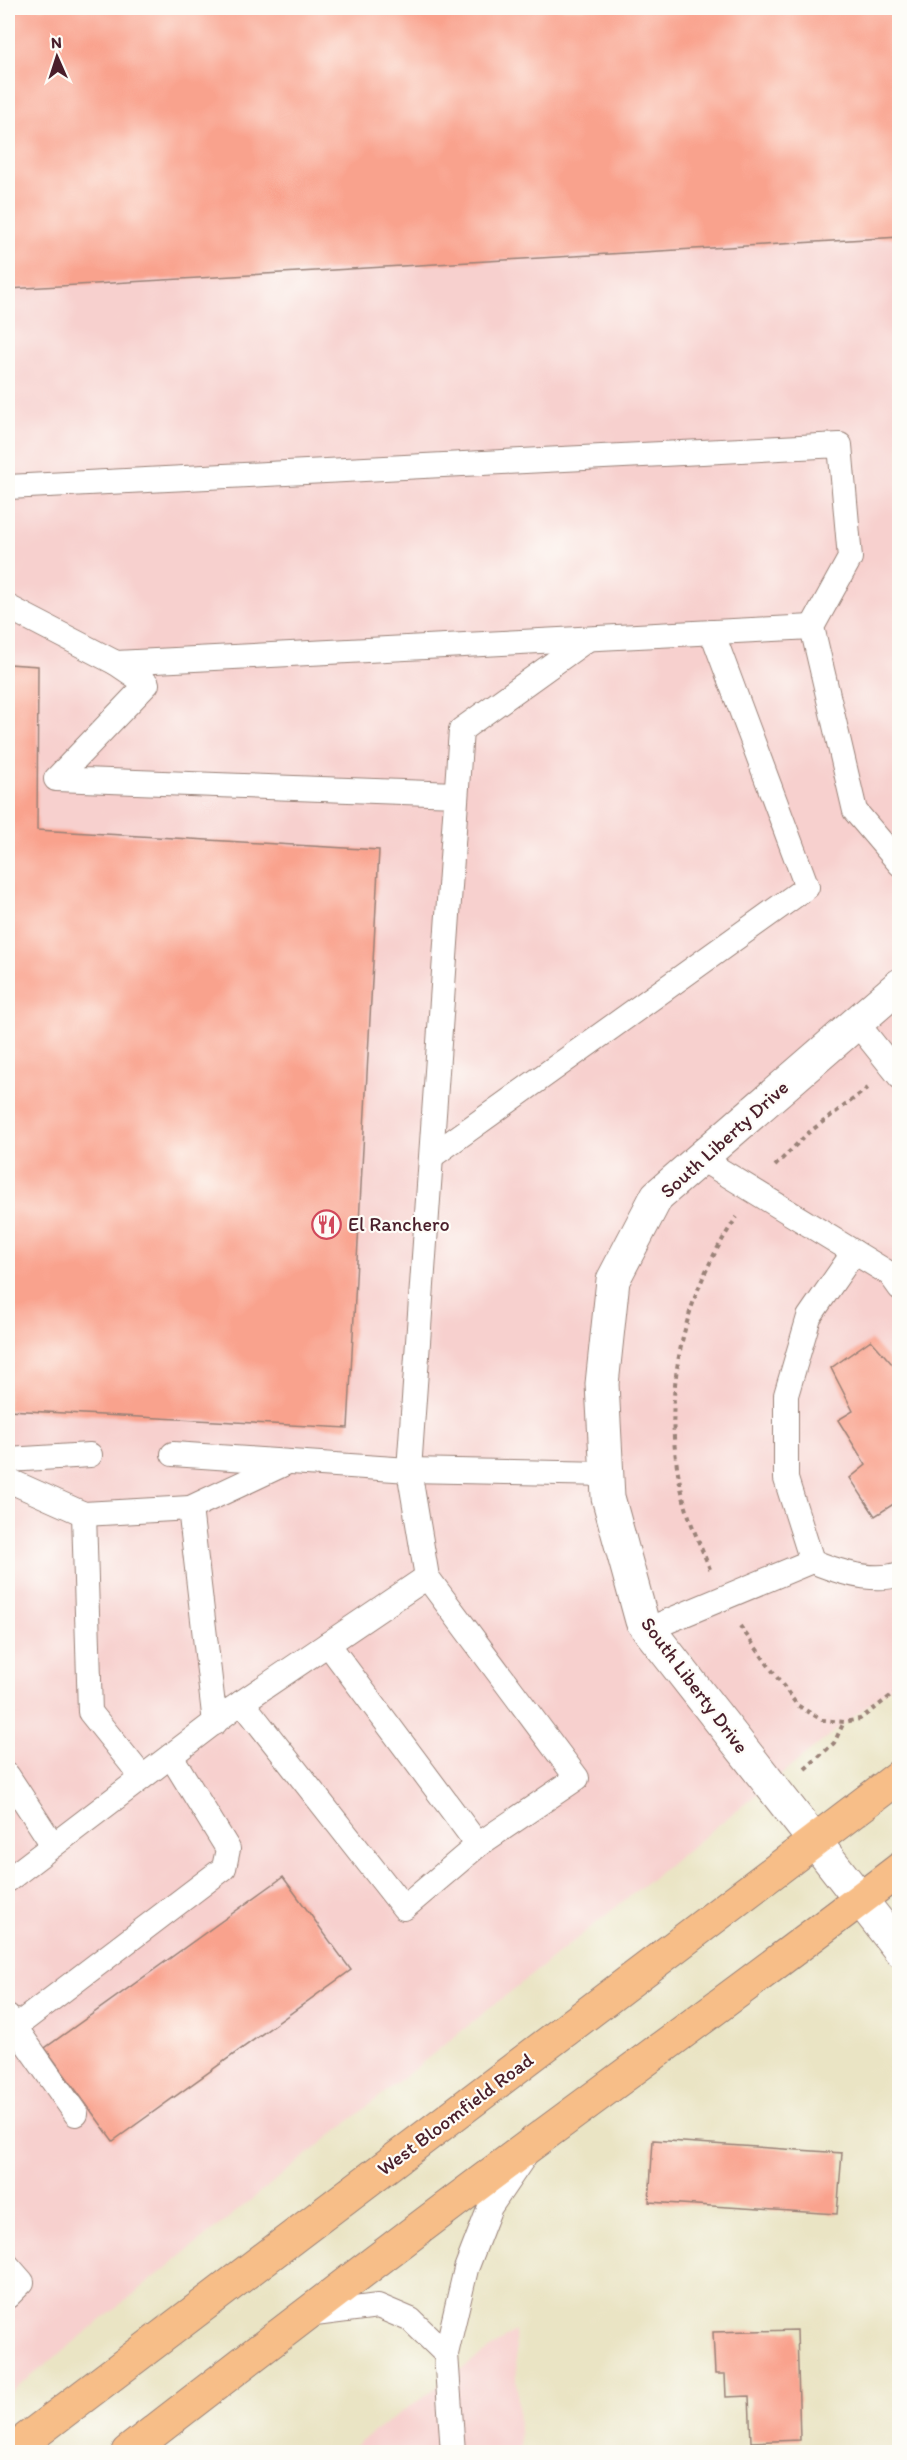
<svg xmlns="http://www.w3.org/2000/svg" width="907" height="2460" font-family="Itim,sans-serif">
<style>
.built{fill:#f7d0ce}
.building{fill:#f9a28d}
.lines{fill:none;stroke-linecap:round;stroke-linejoin:round}
.lane-casing{stroke:#9a8278;stroke-width:26}
.street-casing{stroke:#9a8278;stroke-width:35}
.primary-casing{stroke:#9a8278;stroke-width:35}
.path{stroke:#9a8278;stroke-width:4;stroke-dasharray:4.5 4.5;stroke-linecap:butt}
.lane{stroke:#fff;stroke-width:24}
.street{stroke:#fff;stroke-width:33}
.primary{stroke:#f7be88;stroke-width:33}
.labels{text-anchor:middle;dominant-baseline:central;stroke-width:4.5;stroke-linejoin:round;paint-order:stroke}
.street-label{font-size:20px;fill:#4a1f2b;stroke:#fdfcf7}
.poi-label{font-size:20px;fill:#4a1f2b;stroke:#fdfcf7;text-anchor:start}
</style>
<rect width="100%" height="100%" fill="#fdfcf7"/>
<filter id="ink" filterUnits="userSpaceOnUse"><feTurbulence type="fractalNoise" baseFrequency=".0167" numOctaves="2"/><feDisplacementMap in="SourceGraphic" scale="12" xChannelSelector="R" yChannelSelector="G"/><feConvolveMatrix kernelMatrix="1 2 1 2 8 2 1 2 1" color-interpolation-filters="sRGB"/></filter>
<filter id="wash" filterUnits="userSpaceOnUse"><feTurbulence type="fractalNoise" baseFrequency=".008" numOctaves="4" result="noise"/><feDisplacementMap in="SourceGraphic" scale="24" xChannelSelector="R" yChannelSelector="G"/><feGaussianBlur stdDeviation="1.35" result="paint"/><feColorMatrix in="noise" values="0 0 0 0 0 0 0 0 0 0 0 0 0 0 0 0 0 1.4 0 .05"/><feComposite in="paint" operator="in"/></filter>
<g filter="url(#wash)">
<rect width="100%" height="100%" fill="#eae4c4"/>
<g class="built">
<path d="M 8,8 L 899,8 L 899,1680 L 8,2395 Z"/>
<path d="M 515,2331 L 520,2452 L 346,2452 Z"/>
</g>
<g id="blocks">
<g class="building">
<path d="M 8,8 L 900,8 L 900,237 L 8,289 Z"/>
<path d="M 8,664 L 38,666 L 37,830 L 379,850 L 348,1428 L 8,1410 Z"/>
<path d="M 871,1340 L 900,1373 L 900,1508 L 895,1503 L 875,1516 L 850,1478 L 866,1465 L 838,1420 L 853,1411 L 831,1368 Z"/>
<path d="M 283,1877 L 351,1970 L 113,2141 L 45,2048 Z"/>
<path d="M 653,2140 L 842,2153 L 837,2214 L 649,2202 Z"/>
<path d="M 797,2330 L 800,2440 L 751,2442 L 749,2396 L 726,2397 L 725,2374 L 715,2374 L 713,2332 Z"/>
</g>
</g>
</g>
<g filter="url(#ink)">
<use href="#blocks" fill-opacity="0" stroke="#9a8278" stroke-width="1.5"/>
<g class="lines">
<defs>
<g id="lane">
<path d="M 8,487 L 840,445 L 850,558 L 812,627 L 855,811 L 900,864"/>
<path d="M 8,607 L 116,663 L 812,627"/>
<path d="M 116,663 L 147,684 L 56,779 L 456,794"/>
<path d="M 856,1022 L 900,1077"/>
<path d="M 432,1156 L 807,887 L 712,632"/>
<path d="M 700,1158 L 890,1274 L 900,1288"/>
<path d="M 173,1454 L 409,1470 L 607,1474"/>
<path d="M 8,1460 L 90,1455"/>
<path d="M 8,1480 L 84,1514 L 190,1508 L 286,1463"/>
<path d="M 190,1508 L 215,1723"/>
<path d="M 84,1514 L 90,1712 L 142,1777"/>
<path d="M 812,1561 L 786,1479 L 786,1395 L 809,1317 L 854,1252"/>
<path d="M 649,1629 L 812,1561 C 838,1572 873,1583 900,1574"/>
<path d="M 328,1644 L 478,1845"/>
<path d="M 242,1702 L 404,1908 L 478,1845 L 577,1778 L 427,1577 L 409,1470 L 461,730 L 585,641"/>
<path d="M 8,1776 L 53,1845"/>
<path d="M 8,1880 L 232,1709 L 427,1577"/>
<path d="M 8,2017 L 76,2114"/>
<path d="M 15,2027 L 224,1868 L 228,1849 L 171,1756"/>
<path d="M 8,2266 L 22,2282 L 8,2296"/>
<path d="M 307,2315 L 378,2306 L 411,2320 L 446,2354"/>
<path d="M 453,2452 L 446,2354 L 466,2269 L 490,2207 L 524,2157"/>
</g>
<path id="street" d="M 900,985 L 657,1196 L 613,1280 L 602,1384 L 608,1497 L 642,1621 L 900,1950"/>
<g id="primary">
<path d="M 10,2452 L 900,1776"/>
<path d="M 128,2452 C 262,2348 397,2244 533,2143 C 656,2052 779,1962 900,1869"/>
</g>
</defs>
<use href="#lane" class="lane-casing"/>
<use href="#street" class="street-casing"/>
<use href="#primary" class="primary-casing"/>
<g class="path">
<path d="M 775,1166 L 808,1133 L 868,1088"/>
<path d="M 710,1569 C 700,1545 689,1521 683,1496 C 659,1401 681,1297 737,1217"/>
<path d="M 740,1626 L 797,1705 L 822,1720 L 844,1722 L 860,1719 L 900,1689"/>
<path d="M 805,1769 L 834,1743 L 844,1722"/>
</g>
<use href="#lane" class="lane"/>
<use href="#street" class="street"/>
<use href="#primary" class="primary"/>
</g>
</g>
<defs>
<symbol id="restaurant-ring" viewBox="-11 -11 22 22"><circle r="9.5" fill="#fdfcf7" stroke="#d1495b" stroke-width="1.5"/><path d="M-5-6h1v4h1v-4h1v4h1v-4h1v5L-1.5 .5V6h-2V.5L-5-1ZM5-6V6H3V1.5H1.5Q1.5-4 5-6Z" fill="#d1495b"/></symbol>
</defs>
<g fill-rule="evenodd">
<use href="#restaurant-ring" x="310" y="1208" width="33" height="33"/>
</g>
<g class="labels">
<g class="street-label">
<text transform="translate(724 1139) rotate(-42)">South Liberty Drive</text>
<text transform="translate(695 1685) rotate(53)">South Liberty Drive</text>
<text transform="translate(455 2114) rotate(-37)">West Bloomfield Road</text>
</g>
<g class="poi-label">
<text x="348" y="1224">El Ranchero</text>
</g>
</g>
<rect width="907" height="2460" fill="none" stroke="#fdfcf7" stroke-width="30"/>
<g transform="translate(57 57) rotate(357)" stroke="#fdfcf7" stroke-width="4.5" paint-order="stroke">
<path d="M0-4.5L10 22L0 15L-10 22Z" fill="#4a1f2b"/>
<text y="-9" font-size="16" font-weight="bold" text-anchor="middle" fill="#4a1f2b">N</text>
</g>
</svg>
